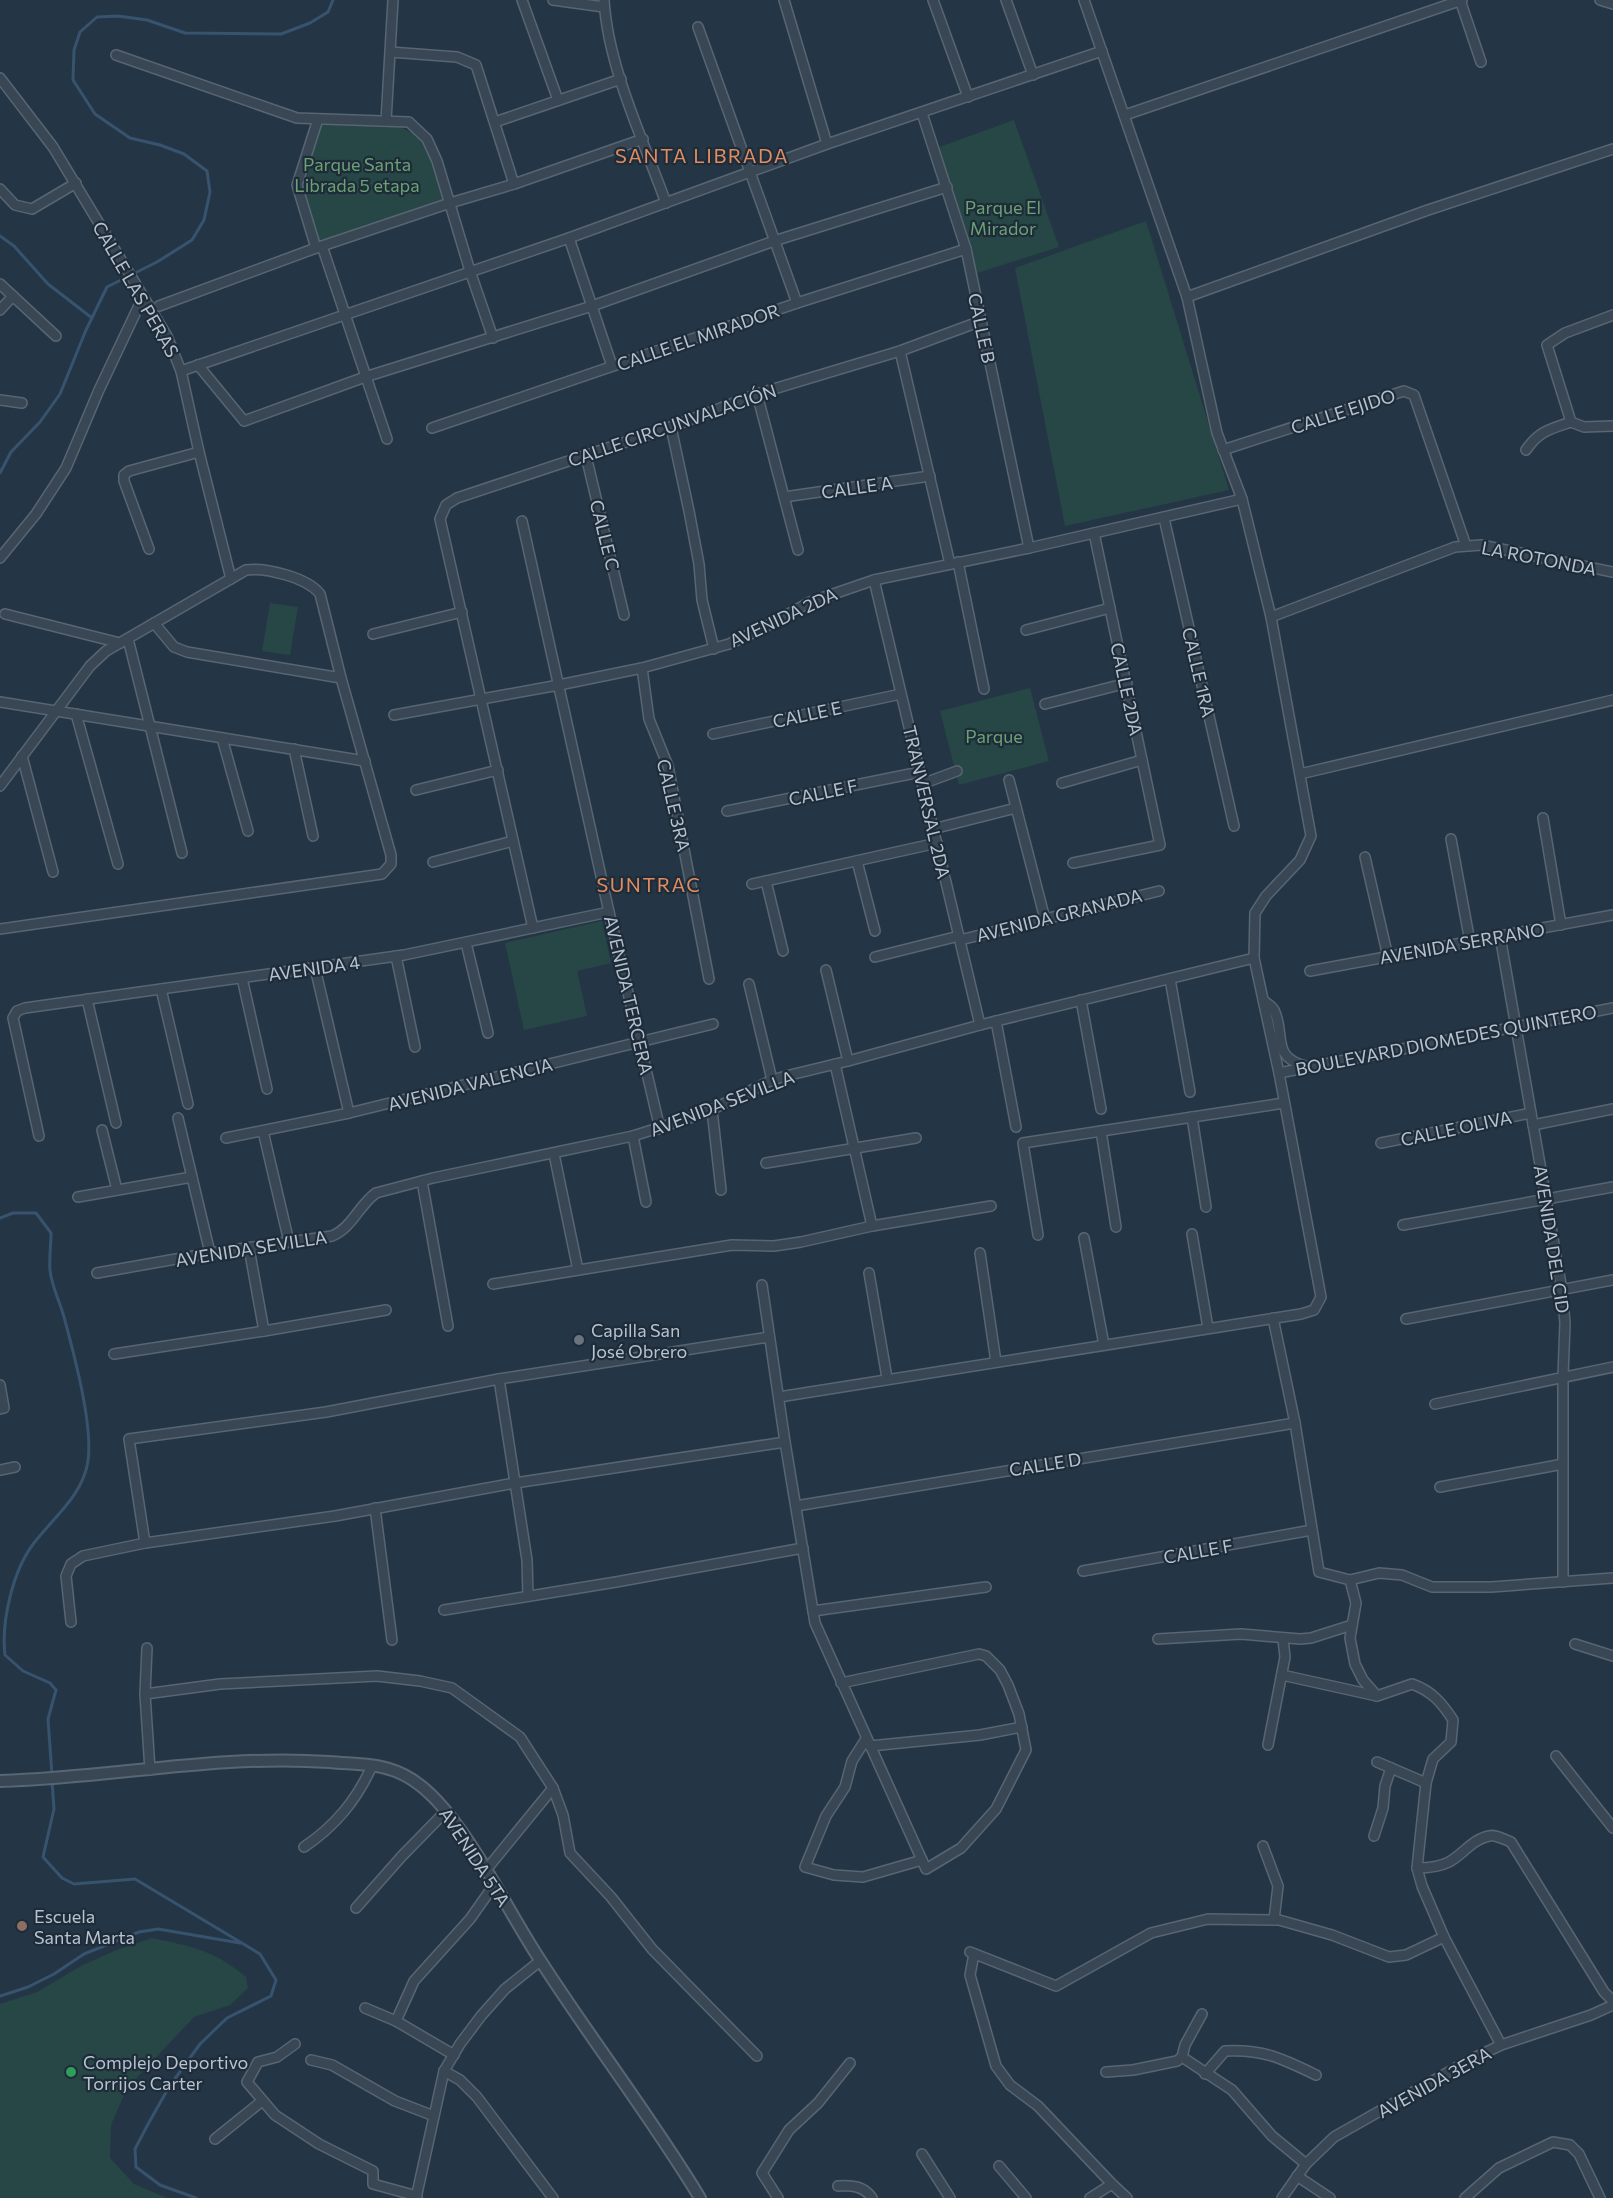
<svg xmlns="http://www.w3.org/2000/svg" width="1613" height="2198" font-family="Commissioner,sans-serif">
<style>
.green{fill:#274646}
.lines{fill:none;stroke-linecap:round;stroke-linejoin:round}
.stream{stroke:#37536e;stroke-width:3}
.minor-casing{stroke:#586572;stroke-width:12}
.tertiary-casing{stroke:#586572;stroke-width:14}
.minor{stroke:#394755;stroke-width:9}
.tertiary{stroke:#394755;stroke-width:10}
.worship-dot{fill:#6b7280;stroke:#1e2c3a;stroke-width:2}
.education-dot{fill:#8d6e63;stroke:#1e2c3a;stroke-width:2}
.leisure-dot{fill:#2e9e5b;stroke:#1e2c3a;stroke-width:2}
.labels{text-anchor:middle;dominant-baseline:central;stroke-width:4.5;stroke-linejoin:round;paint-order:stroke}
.park-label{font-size:18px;fill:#6ca173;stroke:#1e2c3a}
.street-label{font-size:18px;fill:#b7c2ce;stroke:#1e2c3a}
.poi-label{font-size:18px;fill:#b7c2ce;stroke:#1e2c3a;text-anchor:start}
.neighbourhood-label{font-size:20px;letter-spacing:1.5px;fill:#e08c60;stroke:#1e2c3a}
</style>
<rect width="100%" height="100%" fill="#243645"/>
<g class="green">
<path d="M 318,119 L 386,121 L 427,139 L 443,199 L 322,246 L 297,185 Z"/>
<path d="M 1014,120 L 1059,247 L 977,273 L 934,149 Z"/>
<path d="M 1146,221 L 1229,490 L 1065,526 L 1015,268 Z"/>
<path d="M 270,603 L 298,607 L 290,655 L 262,651 Z"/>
<path d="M 1030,688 L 1049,761 L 959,785 L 940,711 Z"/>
<path d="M 602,921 L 611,963 L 577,971 L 587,1016 L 524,1030 L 505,943 Z"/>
<path d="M 152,1938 C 193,1947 212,1949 246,1977 L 248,1988 L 230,2005 L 194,2017 L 127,2088 L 111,2125 L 110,2158 L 134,2184 L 167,2198 L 0,2198 L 0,2004 L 37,1992 L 81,1966 L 114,1951 Z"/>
</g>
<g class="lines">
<g class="stream">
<path d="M 0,236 L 14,246 L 48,284 L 92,318"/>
<path d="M 0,473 L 11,452 L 40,422 L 60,394 L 86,330 L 107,287 L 157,262 L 192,240 L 204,220 L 210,192 L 207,171 L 184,154 L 160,145 L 130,138 L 95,114 L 73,80 L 74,50 L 80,32 L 97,17 L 118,16 L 147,20 L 185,33 L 281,34 L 310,23 L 328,12 L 333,0"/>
<path d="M 0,1218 L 13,1213 L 36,1213 L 51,1233 C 51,1245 49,1258 50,1270 C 51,1285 60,1302 64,1317 C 74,1354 93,1424 88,1461 C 83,1495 54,1517 34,1543 C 13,1570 1,1621 5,1655 L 23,1671 L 50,1683 L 56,1690 L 48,1719 L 52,1775"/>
<path d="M 52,1781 L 54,1809 L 43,1857 L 62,1878 L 74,1884 L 135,1879 L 260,1954 L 276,1980 L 271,1996 L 227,2018 L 200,2044 L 169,2087 L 147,2126 L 135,2149 L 136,2167 L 160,2185 L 196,2198"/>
<path d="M 0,1996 L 28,1987 L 54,1974 L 84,1954 L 139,1932 L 158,1929 L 240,1943"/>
</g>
<defs>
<g id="minor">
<path d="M 522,0 L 558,100"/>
<path d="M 553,0 L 604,7"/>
<path d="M 604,0 C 608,67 643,139 666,203"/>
<path d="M 784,0 L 827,144"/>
<path d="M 933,0 L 968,97"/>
<path d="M 1006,0 L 1033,75"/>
<path d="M 1460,0 L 1481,62"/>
<path d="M 1600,0 L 1613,4"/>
<path d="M 698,27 L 797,303"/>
<path d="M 390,52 L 457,57 L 476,65 L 514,184"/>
<path d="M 116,55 L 297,118 L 409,122 L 427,139 L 437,161 L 470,271 L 493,338"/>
<path d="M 0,78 L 53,147 L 167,336 L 181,371 L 199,452 L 231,579"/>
<path d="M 922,113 L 966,249 L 1029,548"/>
<path d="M 1125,115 L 1462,0"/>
<path d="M 386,121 L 393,0"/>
<path d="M 495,122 L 621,79"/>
<path d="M 0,189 L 15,205 L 32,209 L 76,183"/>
<path d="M 569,238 L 612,366"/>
<path d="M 322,246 L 387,439"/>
<path d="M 316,248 L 297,185 L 318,119"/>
<path d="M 0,284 L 56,336"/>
<path d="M 1187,297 L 1428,210 L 1613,149"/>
<path d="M 159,306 L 316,248 L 450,203 L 514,184 L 643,139"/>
<path d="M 0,310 L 13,296"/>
<path d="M 1613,315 L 1565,333 L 1547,345 L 1571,422 L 1584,427 L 1613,426"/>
<path d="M 900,351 L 950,564"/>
<path d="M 198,365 L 244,421 L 365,377 L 592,306 L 774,241 L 947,187"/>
<path d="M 181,371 L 569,238 L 827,144 L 1102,51"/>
<path d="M 757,394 L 798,550"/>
<path d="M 0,400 L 22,403"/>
<path d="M 671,427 L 689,511 L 699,564 L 702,600 L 714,649"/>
<path d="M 432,428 L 797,303 L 966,249"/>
<path d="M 1223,450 L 1404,391 L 1414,395 L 1466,546"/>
<path d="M 1526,450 C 1539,431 1550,429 1571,422"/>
<path d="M 586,456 L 624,615"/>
<path d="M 784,497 L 930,476"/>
<path d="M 1164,518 L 1234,826"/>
<path d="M 522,521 L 609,912 L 660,1129"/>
<path d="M 149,549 L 124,481 L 124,475 L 129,471 L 199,452"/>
<path d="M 0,558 L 36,514 L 66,468 L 99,390 L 143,297"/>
<path d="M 958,562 L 984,689"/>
<path d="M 874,580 L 980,1025"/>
<path d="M 5,614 L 120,643"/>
<path d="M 1271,617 L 1455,547 L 1481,545 L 1613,572"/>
<path d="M 154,623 L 174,647 L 187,652 L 341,678"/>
<path d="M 1026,630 L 1110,608"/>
<path d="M 373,634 L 462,612"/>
<path d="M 128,639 L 182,853"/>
<path d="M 642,668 L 649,719 L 668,766 L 709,979"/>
<path d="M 0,702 L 365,761"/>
<path d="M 1045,704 L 1127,683"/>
<path d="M 76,714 L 118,864"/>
<path d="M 394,715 L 559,685 L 642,668 L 729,644 L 763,628 L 810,602 L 874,580 L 1029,548 L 1242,499"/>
<path d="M 713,734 L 901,694"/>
<path d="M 222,738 L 248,831"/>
<path d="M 294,749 L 313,836"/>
<path d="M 22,756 L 53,872"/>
<path d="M 1300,774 L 1613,700"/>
<path d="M 1009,780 L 1045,919"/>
<path d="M 1062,783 L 1142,760"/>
<path d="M 922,784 L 957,771"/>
<path d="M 0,786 L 90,666 L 106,651 L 246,570 C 266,567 308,578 320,594 L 341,678 L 391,855 L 391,864 L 382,874 L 0,929"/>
<path d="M 416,790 L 498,770"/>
<path d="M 727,811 L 920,772"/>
<path d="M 1543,818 L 1561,925"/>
<path d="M 933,829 L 1016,808"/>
<path d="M 1451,839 L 1470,942"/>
<path d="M 1365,857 L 1388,957"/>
<path d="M 857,861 L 875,931"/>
<path d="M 433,862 L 513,841"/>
<path d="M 1073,863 L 1160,845 L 1094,533"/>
<path d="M 766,881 L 783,951"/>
<path d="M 752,884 L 937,843"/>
<path d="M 533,928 L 440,519 L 446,505 L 457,498 L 671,427 L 757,394 L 900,351 L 981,321"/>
<path d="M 1500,936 L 1562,1290 L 1565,1323 L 1563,1376 L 1563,1582"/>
<path d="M 960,940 L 1159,891"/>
<path d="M 466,943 L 488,1033"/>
<path d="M 396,956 L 415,1047"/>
<path d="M 875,957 L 959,936"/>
<path d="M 315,968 L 349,1113"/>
<path d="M 826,970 L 848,1061"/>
<path d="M 1310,971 L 1613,915"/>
<path d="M 242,978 L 267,1089"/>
<path d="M 1170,979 L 1190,1092"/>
<path d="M 749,984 L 772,1080"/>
<path d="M 161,989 L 188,1104"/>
<path d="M 87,999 L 116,1123"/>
<path d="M 1081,1000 L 1101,1109"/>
<path d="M 1263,1000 C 1266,1003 1272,1006 1274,1010 C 1286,1034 1270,1056 1305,1066"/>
<path d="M 996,1021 L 1016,1127"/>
<path d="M 835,1064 L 872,1226"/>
<path d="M 1279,1073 L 1613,1008"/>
<path d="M 712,1110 L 721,1190"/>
<path d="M 1192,1117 L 1206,1207"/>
<path d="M 178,1118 L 210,1253"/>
<path d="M 1533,1125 L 1613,1109"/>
<path d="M 102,1130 L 117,1190"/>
<path d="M 263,1131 L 289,1242"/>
<path d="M 1101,1131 L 1116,1227"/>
<path d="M 39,1136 L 13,1018 L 17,1011 L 25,1008 L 404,955 L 609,912"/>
<path d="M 633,1136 L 646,1202"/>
<path d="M 226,1138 L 349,1113 L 713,1024"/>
<path d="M 1381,1143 L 1531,1113"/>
<path d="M 554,1154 L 578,1270"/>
<path d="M 766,1163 L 916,1138"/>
<path d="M 422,1181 L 448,1326"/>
<path d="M 78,1197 L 192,1177"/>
<path d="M 1403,1225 L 1613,1187"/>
<path d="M 1192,1234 L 1208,1328"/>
<path d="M 1038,1235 L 1023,1143 L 1284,1103"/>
<path d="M 1084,1238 L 1104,1345"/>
<path d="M 249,1248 L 264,1331"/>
<path d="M 980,1253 L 996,1362"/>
<path d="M 97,1273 L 210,1253 L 332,1236 C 352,1228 359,1205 376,1193 L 433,1178 L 633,1136 L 705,1113 L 772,1080 L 790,1075 L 848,1061 L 980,1025 L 1254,958"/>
<path d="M 869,1273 L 887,1378"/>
<path d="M 493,1284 L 732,1245 L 774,1246 L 801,1242 L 872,1226 L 991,1206"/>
<path d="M 762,1285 L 785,1442 L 815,1623 L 926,1869 L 961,1848 L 996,1809 L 1026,1750 L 1019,1714 L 1008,1685 L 1000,1670 L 986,1656 L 979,1654 L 841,1683"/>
<path d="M 1273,1318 L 1295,1423 L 1319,1572 L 1350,1580 L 1379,1573 L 1402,1575 L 1432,1587 L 1491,1587 L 1613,1578"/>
<path d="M 1406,1319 L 1613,1280"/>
<path d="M 114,1354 L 264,1331 L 386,1310"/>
<path d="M 499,1379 L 527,1560 L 528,1596"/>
<path d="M 0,1385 L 4,1408 L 0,1409"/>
<path d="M 779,1397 L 1301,1314 L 1314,1310 L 1321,1297 L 1279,1073 L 1254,958 L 1255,913 L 1266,896 L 1300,860 L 1311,836 L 1271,617 L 1242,499 L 1217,433 L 1187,297 L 1084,0"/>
<path d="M 1435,1404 L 1613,1367"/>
<path d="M 0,1470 L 15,1467"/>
<path d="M 1440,1487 L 1563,1464"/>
<path d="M 796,1506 L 1295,1423"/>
<path d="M 375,1508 L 392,1640"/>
<path d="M 145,1543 L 129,1439 L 326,1412 L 499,1379 L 769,1337"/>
<path d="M 1083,1571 L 1312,1530"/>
<path d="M 1350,1580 L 1356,1603 L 1350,1638 L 1355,1664 L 1363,1680 L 1377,1696"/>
<path d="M 444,1610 L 616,1582 L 803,1548"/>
<path d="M 813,1611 L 986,1587"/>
<path d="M 71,1622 L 66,1576 L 71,1564 L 83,1556 L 145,1543 L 335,1516 L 515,1483 L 785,1442"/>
<path d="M 1158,1639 L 1241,1634 L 1300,1639 L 1311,1638 L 1352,1625"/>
<path d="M 1575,1644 L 1613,1656"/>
<path d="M 147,1648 L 145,1694 L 150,1770"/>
<path d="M 1282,1675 L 1377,1696 L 1412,1684 C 1432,1691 1442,1703 1453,1720 L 1451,1742 L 1433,1759 L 1426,1783 L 1417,1868 L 1422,1886 L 1444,1937 L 1501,2045"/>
<path d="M 145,1694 L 220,1684 L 377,1676 L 420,1681 L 452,1688 L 520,1737 L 553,1788 L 563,1815 L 570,1853 L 611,1897 L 652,1949 L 757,2056"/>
<path d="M 866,1739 L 852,1761 L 845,1787 L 826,1816 L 805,1867 L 834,1875 L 863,1877 L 922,1860"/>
<path d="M 1268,1745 L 1285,1657 L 1283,1639"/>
<path d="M 870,1746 L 980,1735 L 1022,1727"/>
<path d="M 1556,1756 L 1613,1828"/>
<path d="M 1377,1762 L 1426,1783"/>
<path d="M 1374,1836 L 1383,1808 L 1385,1786 L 1391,1768"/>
<path d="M 1263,1846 L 1278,1886 L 1274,1920"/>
<path d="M 304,1847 C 335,1826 356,1801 372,1766"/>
<path d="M 1417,1868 C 1428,1868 1439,1867 1449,1862 C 1462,1855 1473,1839 1489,1836 C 1496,1834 1505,1840 1511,1842 L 1604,1992 L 1613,2001"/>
<path d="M 486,1870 L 553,1788"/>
<path d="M 356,1908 L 402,1856 L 446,1811"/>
<path d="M 970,1952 L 1056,1986 L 1151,1933 L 1208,1919 L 1279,1920 L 1332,1935 L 1389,1957 L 1406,1955 L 1444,1937"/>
<path d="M 974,1954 L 970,1975 L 996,2066 L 1010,2085 L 1038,2106 L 1112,2184 L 1127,2198"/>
<path d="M 365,2008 L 396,2021 L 454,2055"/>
<path d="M 396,2021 L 414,1981 L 470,1919 L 494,1885"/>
<path d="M 295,2044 L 277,2057 L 258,2062 L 247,2082 L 275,2115 L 319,2144 L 373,2171 L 373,2184 L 417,2196"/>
<path d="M 1182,2057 L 1232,2090 L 1272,2136 L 1306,2164"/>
<path d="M 311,2060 L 332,2065 L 395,2101 L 434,2116"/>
<path d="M 444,2071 L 460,2080 L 477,2097 L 553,2198"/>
<path d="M 1106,2072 L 1133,2070 L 1177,2061 L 1182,2057 L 1185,2045 L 1202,2014"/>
<path d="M 1205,2074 L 1225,2051 C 1264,2049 1283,2059 1316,2075"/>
<path d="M 215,2139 L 262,2101"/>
<path d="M 922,2154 L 950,2198"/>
<path d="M 999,2166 L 1026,2198"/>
<path d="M 1297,2176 L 1330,2198"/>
<path d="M 838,2186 C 852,2185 864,2186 872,2198"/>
<path d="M 416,2198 L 444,2071 L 460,2044 L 481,2016 L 505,1989 L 540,1961"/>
<path d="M 778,2198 L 762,2173 L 789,2130 L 818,2103 L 850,2063"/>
<path d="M 1090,2198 L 1112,2184"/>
<path d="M 1282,2198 L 1306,2164 L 1334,2137 L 1468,2061 L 1501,2045 L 1591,2015 L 1613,2005"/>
<path d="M 1465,2198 L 1499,2168 L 1553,2142 L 1570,2145 L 1579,2154 L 1600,2198"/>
</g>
<path id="tertiary" d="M 0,1781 C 110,1778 219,1754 329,1762 C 349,1764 371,1763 389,1769 C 411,1775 431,1793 445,1810 C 483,1856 509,1913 542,1963 C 593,2042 651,2117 700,2198"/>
</defs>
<use href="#minor" class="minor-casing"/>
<use href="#tertiary" class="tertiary-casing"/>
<use href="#minor" class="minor"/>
<use href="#tertiary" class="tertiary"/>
</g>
<circle class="worship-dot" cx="579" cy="1340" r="6"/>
<circle class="education-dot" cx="22" cy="1926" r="6"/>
<circle class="leisure-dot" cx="71" cy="2072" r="6"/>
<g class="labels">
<g class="park-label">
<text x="357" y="164">Parque Santa<tspan x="357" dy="21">Librada 5 etapa</tspan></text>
<text x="1003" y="207">Parque El<tspan x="1003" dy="21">Mirador</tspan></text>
<text x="994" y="736">Parque</text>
</g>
<g class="street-label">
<text transform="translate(136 289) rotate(60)">CALLE LAS PERAS</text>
<text transform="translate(982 328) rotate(78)">CALLE B</text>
<text transform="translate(698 337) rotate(-19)">CALLE EL MIRADOR</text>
<text transform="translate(1343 411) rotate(-18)">CALLE EJIDO</text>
<text transform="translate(672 425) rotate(-19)">CALLE CIRCUNVALACIÓN</text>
<text transform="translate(857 487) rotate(-8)">CALLE A</text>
<text transform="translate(605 535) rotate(76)">CALLE C</text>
<text transform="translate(1539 558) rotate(11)">LA ROTONDA</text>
<text transform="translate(783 617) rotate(-25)">AVENIDA 2DA</text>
<text transform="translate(1199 672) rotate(77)">CALLE 1RA</text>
<text transform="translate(1127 689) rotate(78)">CALLE 2DA</text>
<text transform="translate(807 714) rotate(-12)">CALLE E</text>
<text transform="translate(823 792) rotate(-12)">CALLE F</text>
<text transform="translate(927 802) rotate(77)">TRANVERSAL 2DA</text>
<text transform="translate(674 805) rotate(77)">CALLE 3RA</text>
<text transform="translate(1059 915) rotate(-14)">AVENIDA GRANADA</text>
<text transform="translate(1462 943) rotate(-10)">AVENIDA SERRANO</text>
<text transform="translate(314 968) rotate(-8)">AVENIDA 4</text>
<text transform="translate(629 995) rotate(77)">AVENIDA TERCERA</text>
<text transform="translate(1446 1040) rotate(-11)">BOULEVARD DIOMEDES QUINTERO</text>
<text transform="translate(470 1084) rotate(-14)">AVENIDA VALENCIA</text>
<text transform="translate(722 1103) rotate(-21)">AVENIDA SEVILLA</text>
<text transform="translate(1456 1128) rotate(-12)">CALLE OLIVA</text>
<text transform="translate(1552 1239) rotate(81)">AVENIDA DEL CID</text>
<text transform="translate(251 1248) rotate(-9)">AVENIDA SEVILLA</text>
<text transform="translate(1045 1464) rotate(-9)">CALLE D</text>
<text transform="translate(1198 1551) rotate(-10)">CALLE F</text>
<text transform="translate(475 1857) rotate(57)">AVENIDA 5TA</text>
<text transform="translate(1434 2082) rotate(-29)">AVENIDA 3ERA</text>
</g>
<g class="poi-label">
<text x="591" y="1330">Capilla San<tspan x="591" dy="21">José Obrero</tspan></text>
<text x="34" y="1916">Escuela<tspan x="34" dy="21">Santa Marta</tspan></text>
<text x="83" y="2062">Complejo Deportivo<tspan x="83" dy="21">Torrijos Carter</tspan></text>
</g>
<g class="neighbourhood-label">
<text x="702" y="155">SANTA LIBRADA</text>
<text x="649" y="884">SUNTRAC</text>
</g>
</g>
</svg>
